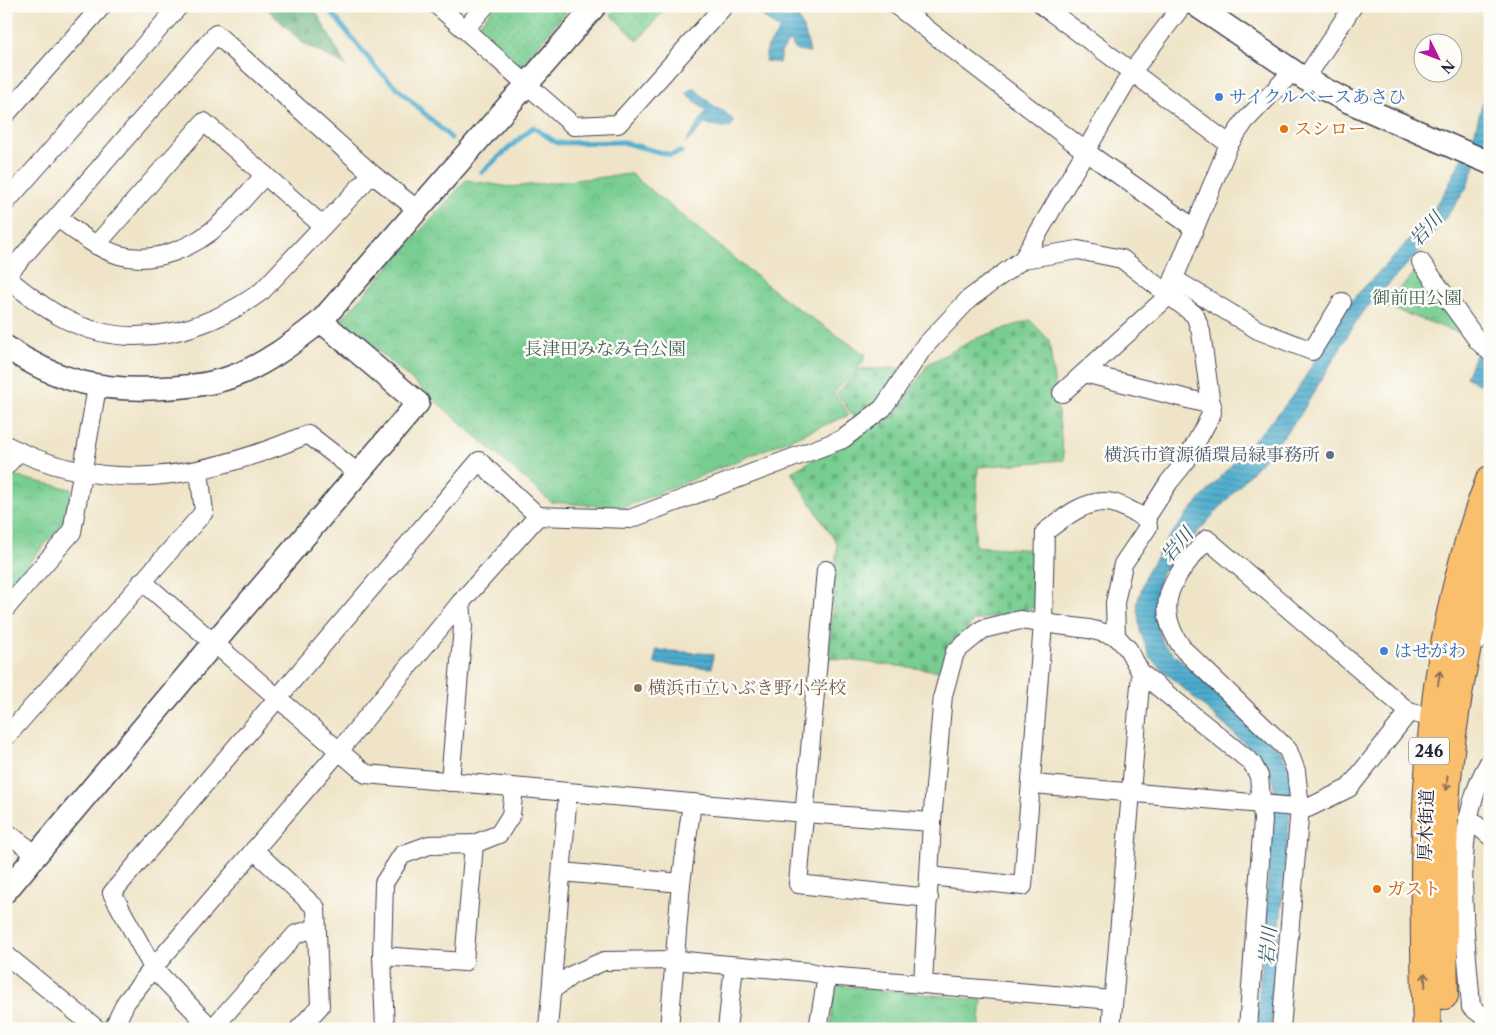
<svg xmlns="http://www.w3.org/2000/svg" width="1496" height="1035" font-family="'Libre Caslon Text','Noto Serif JP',serif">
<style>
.grass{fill:url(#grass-dots);stroke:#4d7866}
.forest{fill:url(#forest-firs);stroke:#42695b}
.cemetery{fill:url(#cemetery-stones);stroke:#4d7866}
.park{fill:url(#park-crowns);stroke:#4d7866}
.water{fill:url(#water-rules);stroke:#386884}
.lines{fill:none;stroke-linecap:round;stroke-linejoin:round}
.stream{stroke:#4eadcd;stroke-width:5}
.minor-casing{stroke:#413f50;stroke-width:20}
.tertiary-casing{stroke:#413f50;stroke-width:25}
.trunk-casing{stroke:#413f50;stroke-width:30}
.minor{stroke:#fff;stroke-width:18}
.tertiary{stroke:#fff;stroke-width:22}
.trunk{stroke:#f9bf6d;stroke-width:28}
.oneway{stroke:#8e7054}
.shop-dot{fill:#3f7fe0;stroke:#fdfcf7;stroke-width:2}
.food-dot{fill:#e8710a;stroke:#fdfcf7;stroke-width:2}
.service-dot{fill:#5c6f8a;stroke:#fdfcf7;stroke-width:2}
.education-dot{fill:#8d6e63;stroke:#fdfcf7;stroke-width:2}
.labels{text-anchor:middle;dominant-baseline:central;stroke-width:5;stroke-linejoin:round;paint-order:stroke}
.shield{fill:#fdfcf7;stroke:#646373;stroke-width:1}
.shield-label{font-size:16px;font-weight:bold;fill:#22223b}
.shop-label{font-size:18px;fill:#366cbe;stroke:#fdfcf7;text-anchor:start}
.food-label{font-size:18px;fill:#c56008;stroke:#fdfcf7;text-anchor:start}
.park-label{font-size:18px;fill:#405e59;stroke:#fdfcf7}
.service-label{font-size:18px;fill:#4e5e75;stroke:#fdfcf7;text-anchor:end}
.education-label{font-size:18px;fill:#785e54;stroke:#fdfcf7;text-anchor:start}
.street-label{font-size:18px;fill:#22223b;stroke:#fdfcf7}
.water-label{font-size:19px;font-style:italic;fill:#345a75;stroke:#fdfcf7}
</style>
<defs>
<pattern id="grass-dots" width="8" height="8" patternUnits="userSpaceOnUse" patternTransform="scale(1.25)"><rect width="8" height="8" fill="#78cd91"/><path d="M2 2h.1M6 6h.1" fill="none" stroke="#68b07e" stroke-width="1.8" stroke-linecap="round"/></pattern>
<pattern id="forest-firs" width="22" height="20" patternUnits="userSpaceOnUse" patternTransform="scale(1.25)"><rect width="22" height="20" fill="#62b07b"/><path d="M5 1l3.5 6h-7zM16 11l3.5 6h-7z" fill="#508f66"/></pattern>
<pattern id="cemetery-stones" width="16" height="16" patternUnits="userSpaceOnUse" patternTransform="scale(1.25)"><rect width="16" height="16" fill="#78cd91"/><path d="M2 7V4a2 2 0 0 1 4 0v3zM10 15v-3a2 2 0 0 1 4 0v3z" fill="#68b07e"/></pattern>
<pattern id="park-crowns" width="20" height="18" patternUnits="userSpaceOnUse" patternTransform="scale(1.25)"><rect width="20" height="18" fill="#78cd91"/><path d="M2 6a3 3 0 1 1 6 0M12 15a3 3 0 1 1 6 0" fill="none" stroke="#68b07e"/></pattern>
<pattern id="water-rules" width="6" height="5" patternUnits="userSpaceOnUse" patternTransform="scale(1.25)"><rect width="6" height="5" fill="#4eadcd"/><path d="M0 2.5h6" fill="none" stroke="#408ca8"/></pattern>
</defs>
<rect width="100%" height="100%" fill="#fdfcf7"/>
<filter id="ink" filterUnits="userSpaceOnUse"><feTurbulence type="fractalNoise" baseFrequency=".02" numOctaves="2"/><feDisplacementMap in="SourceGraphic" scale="10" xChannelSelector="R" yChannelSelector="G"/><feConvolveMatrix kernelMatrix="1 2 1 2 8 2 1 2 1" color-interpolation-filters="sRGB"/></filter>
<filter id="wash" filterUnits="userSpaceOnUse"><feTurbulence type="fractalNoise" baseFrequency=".0096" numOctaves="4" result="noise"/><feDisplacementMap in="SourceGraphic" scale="20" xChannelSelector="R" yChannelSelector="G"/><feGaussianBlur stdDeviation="1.12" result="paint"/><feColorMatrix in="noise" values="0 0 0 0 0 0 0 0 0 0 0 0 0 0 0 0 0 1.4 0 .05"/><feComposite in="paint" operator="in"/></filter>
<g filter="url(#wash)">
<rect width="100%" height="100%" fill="#efe4c7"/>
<g class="grass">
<path d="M 495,6 L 571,6 L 518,69 L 473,31 Z"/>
<path d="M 619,6 L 667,6 L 638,41 L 611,15 Z"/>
</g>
<path class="forest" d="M 264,6 L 313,6 L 346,66 L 303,43 Z"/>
<g class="cemetery">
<path d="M 1030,320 L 1049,340 L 1064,460 L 978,467 L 975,546 L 1036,550 L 1037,607 L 973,621 L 940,671 L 829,658 L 837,544 L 791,472 L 896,414 L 928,364 L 977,338 Z"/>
<path d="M 901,368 L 879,400 L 855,419 L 837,394 L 859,369 Z"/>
</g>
<g class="park">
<path d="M 631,174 L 787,301 L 866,355 L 861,365 L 834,393 L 849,415 L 623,508 L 551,502 L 342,319 L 466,180 L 510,187 Z"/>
<path d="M 1419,268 L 1468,336 L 1384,306 Z"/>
<path d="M 13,476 L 71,489 L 67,519 L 6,589 L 6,484 Z"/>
<path d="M 835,985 L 982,1000 L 979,1029 L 830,1029 Z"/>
</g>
<g class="water">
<path d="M 768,7 L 784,18 L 798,17 L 805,33 L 810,52 L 797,51 L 789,41 L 781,53 L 779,63 L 765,61 L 767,48 L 780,30 L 762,16 Z"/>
<path d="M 1490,75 L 1490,122 L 1485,139 L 1467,187 L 1453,208 L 1426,244 L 1360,315 L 1299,417 L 1277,444 L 1163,571 C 1151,598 1153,619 1164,645 L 1280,750 L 1291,771 L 1292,790 L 1271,1029 L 1256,1029 L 1275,793 L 1272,778 L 1266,763 L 1150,658 L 1140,631 L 1137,603 L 1147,572 L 1166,541 L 1189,512 L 1283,408 L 1299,387 L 1349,303 L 1420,229 L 1446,190 L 1475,131 Z"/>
<path d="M 693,87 L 715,108 L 724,111 L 734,121 L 730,128 L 705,124 L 685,144 L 706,111 L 686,93 Z"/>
<path d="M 1477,352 L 1490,361 L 1490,367 L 1480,385 L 1466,377 Z"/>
<path d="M 656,650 L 713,654 L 712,668 L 655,664 Z"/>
</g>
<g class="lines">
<g class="stream">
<path d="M 326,6 L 378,70 L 451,138"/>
<path d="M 482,172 L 533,127 L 557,143 L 622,142 L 670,155 L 681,152"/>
</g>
</g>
</g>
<g filter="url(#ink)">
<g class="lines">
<defs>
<g id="minor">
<path d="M 438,6 L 574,126 L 618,124 L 724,6"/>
<path d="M 897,6 L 1085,151 L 1194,228"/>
<path d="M 1043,6 L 1229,144"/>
<path d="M 465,29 L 485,6"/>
<path d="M 1305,79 L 1353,6"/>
<path d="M 6,114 L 102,6"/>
<path d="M 6,202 L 179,6"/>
<path d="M 58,218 C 77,232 96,248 119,255 C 155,265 195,247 221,223 C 236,208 250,191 265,175"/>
<path d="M 96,245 L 204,122 L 323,226"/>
<path d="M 1023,259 L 1131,73 L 1182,6"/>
<path d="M 1421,262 L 1478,341 L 1490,352"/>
<path d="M 6,276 L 216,34 L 372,174 L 418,210"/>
<path d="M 6,277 C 25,293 44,308 65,319 C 131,353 206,332 262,291 L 372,174"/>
<path d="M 1174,279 L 1258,330 L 1312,351 L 1342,302"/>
<path d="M 1084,373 L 1212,405"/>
<path d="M 1062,393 L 1166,298 L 1229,144 L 1245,121 L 1293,71"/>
<path d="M 6,445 C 108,498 208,477 308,434 L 358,473"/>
<path d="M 6,466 L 19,451"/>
<path d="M 826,570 L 798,884 L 929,898"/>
<path d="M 142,581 L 366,774 L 804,813 L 932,822"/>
<path d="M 6,608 L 72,532 L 97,387"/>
<path d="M 1466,643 L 1478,641 L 1490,631"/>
<path d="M 6,737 L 204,512 L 199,471"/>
<path d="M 1490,761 C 1449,825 1466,934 1471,1007 L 1490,1021"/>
<path d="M 450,782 L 463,626 L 461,602"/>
<path d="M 1033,784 L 1308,808 L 1349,788 L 1409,712"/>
<path d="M 1468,818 L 1490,836"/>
<path d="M 6,832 L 37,855"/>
<path d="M 254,850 L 316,908 L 320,1006 L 299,1029"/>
<path d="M 562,872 L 681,883"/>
<path d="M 929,876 L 1023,886 L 1043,623 L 1045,532 C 1063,518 1088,497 1113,503 C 1124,506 1136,514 1146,518"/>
<path d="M 6,955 L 97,1029"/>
<path d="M 382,956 L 464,962 L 474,844"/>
<path d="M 923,983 L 932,822 L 943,695 L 955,652 L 983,629 L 1020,620 L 1089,629 L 1116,636 L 1128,649 L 1141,673 L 1252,763 L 1259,776 L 1263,820 L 1248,1029"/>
<path d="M 552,990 L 572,975 L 604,961 L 673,960 L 810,972 L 827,976 L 1113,1000"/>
<path d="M 113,1029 L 126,1002 L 153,968 L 339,751 L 461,602 L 538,516 L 630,519 L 843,439 L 883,408 L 923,348 L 969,299 L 1023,259 L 1078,250 L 1122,259 L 1195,315 L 1201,332 L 1212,413 L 1186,461 L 1169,482 L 1146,518 L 1148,527 L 1123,564 L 1115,603 L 1116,636"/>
<path d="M 212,1029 L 153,968 L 112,893 L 479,461 L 538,516"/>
<path d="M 212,1029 L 296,934 L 316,928"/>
<path d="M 385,1029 L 382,956 L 384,883 L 402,855 L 429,845 L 474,844 L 499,834 L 511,815 L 514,788"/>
<path d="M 548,1029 L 568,793"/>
<path d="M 669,1029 L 681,883 L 692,803"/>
<path d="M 727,1029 L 734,966"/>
<path d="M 818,1029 L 827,976"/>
<path d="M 1111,1029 L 1141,673"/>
<path d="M 1281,1029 L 1300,807 L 1296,771 L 1288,750 L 1184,650 C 1148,603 1176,575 1207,539 L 1409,712 L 1433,718"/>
</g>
<g id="tertiary">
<path d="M 1197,6 L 1305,79 L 1347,101 L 1490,163"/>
<path d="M 6,347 C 57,382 103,392 164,388 C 187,387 209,385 231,377 C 265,365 293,343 321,321 L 595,6"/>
<path d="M 6,891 L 214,643 L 418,403 L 321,321"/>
</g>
<g id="trunk">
<path d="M 1444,995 C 1443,916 1440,837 1449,759 C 1457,687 1472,616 1490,546"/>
<path d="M 1427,1029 C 1421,843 1422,656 1490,480"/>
</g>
</defs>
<use href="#minor" class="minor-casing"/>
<use href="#tertiary" class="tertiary-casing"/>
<use href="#trunk" class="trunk-casing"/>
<use href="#minor" class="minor"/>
<use href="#tertiary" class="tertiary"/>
<use href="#trunk" class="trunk"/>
</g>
<defs><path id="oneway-shaft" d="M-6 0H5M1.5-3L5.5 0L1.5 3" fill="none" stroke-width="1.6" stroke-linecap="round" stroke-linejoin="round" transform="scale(1.25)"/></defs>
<g class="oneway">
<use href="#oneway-shaft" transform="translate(1439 678) rotate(-81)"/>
<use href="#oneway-shaft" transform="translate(1447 783) rotate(94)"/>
<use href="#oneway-shaft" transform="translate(1425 980) rotate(-92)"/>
</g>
</g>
<g class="shop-dot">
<circle cx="1219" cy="97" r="5"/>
<circle cx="1384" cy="651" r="5"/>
</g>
<g class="food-dot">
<circle cx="1284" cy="129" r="5"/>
<circle cx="1377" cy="889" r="5"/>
</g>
<circle class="service-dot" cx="1330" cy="455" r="5"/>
<circle class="education-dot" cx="638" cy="688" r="5"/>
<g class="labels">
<rect class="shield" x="1409" y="737.5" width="40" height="27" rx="4"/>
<g class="shield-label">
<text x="1429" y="751">246</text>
</g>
<g class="shop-label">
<text x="1229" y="97">サイクルベースあさひ</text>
<text x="1394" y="651">はせがわ</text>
</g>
<g class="food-label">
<text x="1294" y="129">スシロー</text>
<text x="1387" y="889">ガスト</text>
</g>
<g class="park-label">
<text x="1417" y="298">御前田公園</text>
<text x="605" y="349">長津田みなみ台公園</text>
</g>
<g class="service-label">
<text x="1320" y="455">横浜市資源循環局緑事務所</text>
</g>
<g class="education-label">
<text x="648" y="688">横浜市立いぶき野小学校</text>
</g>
<g class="street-label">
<text transform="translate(1426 825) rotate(-88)">厚木街道</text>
</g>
<g class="water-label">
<text transform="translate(1426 229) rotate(-48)">岩川</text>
<text transform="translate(1177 545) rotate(-50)">岩川</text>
<text transform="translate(1268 946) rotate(-85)">岩川</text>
</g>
</g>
<rect width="1496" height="1035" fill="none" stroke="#fdfcf7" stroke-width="25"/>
<g transform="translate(1438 58) rotate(132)"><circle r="24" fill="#fdfcf7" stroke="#a5a5ac"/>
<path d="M0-4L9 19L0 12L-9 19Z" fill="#b5179e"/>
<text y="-8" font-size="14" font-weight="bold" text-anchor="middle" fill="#22223b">N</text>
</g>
</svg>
